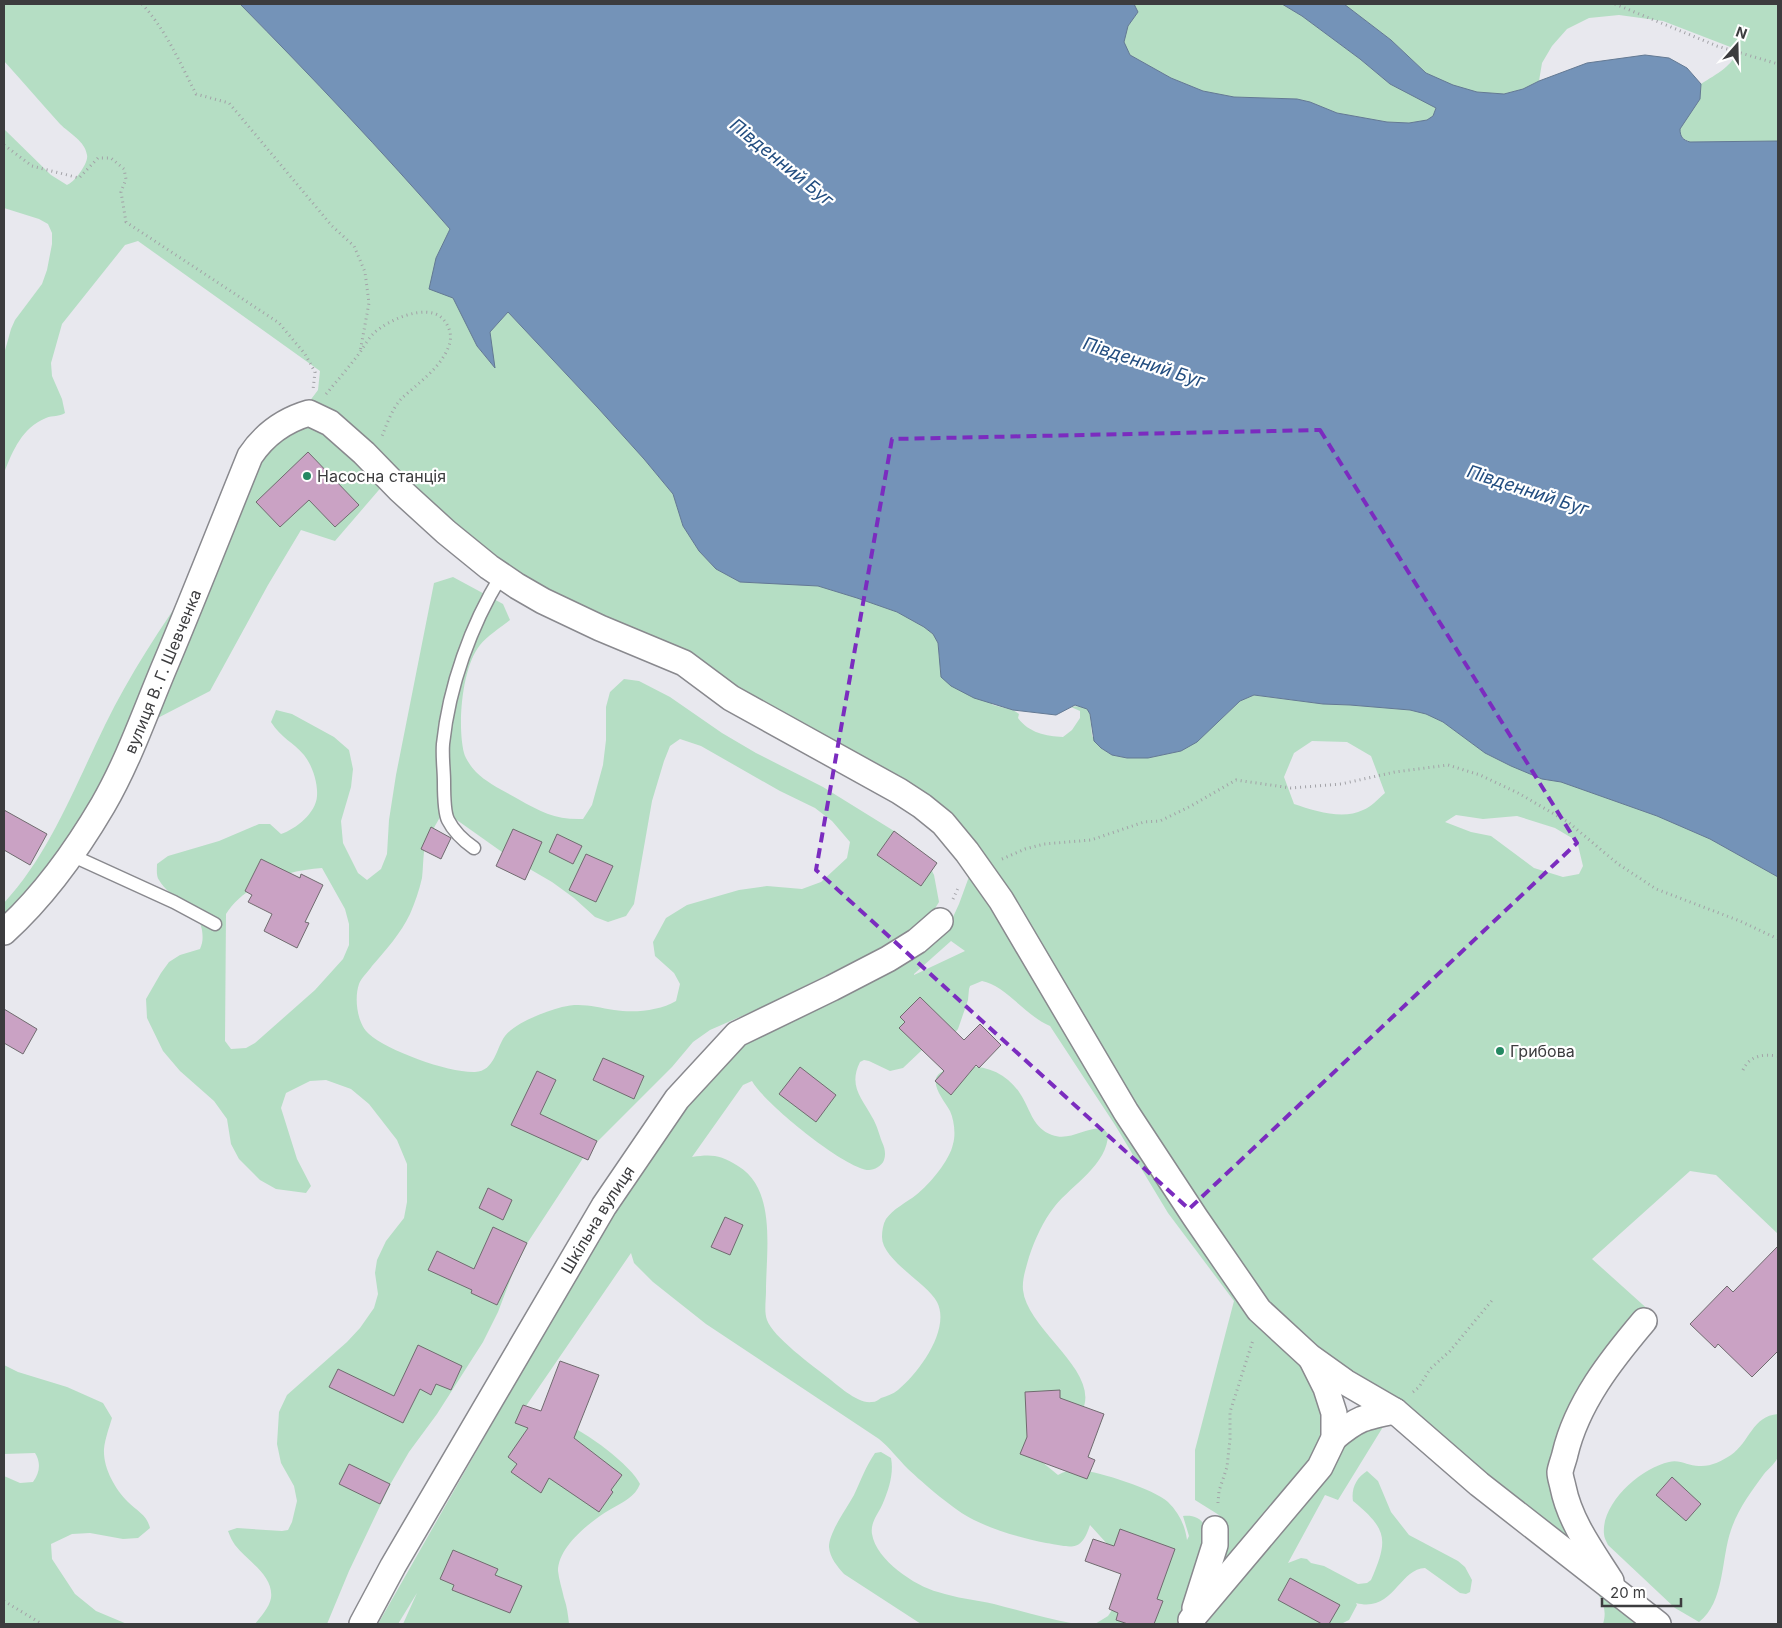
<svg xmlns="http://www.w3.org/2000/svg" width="1782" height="1628" font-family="Inter,sans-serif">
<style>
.green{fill:#b5dec4;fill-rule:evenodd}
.water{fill:#7493b8;stroke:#637993}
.building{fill:#caa2c4;stroke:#706b6f}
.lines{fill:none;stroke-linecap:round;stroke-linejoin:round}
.lane-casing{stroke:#89898e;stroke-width:15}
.street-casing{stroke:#89898e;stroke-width:28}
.path{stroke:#a2a2a7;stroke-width:3;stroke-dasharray:1 4;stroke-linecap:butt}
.lane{stroke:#fff;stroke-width:12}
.street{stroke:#fff;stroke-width:25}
.marked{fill:none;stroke:#7b2cbf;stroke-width:4;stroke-dasharray:10 6;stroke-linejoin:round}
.poi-dot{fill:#248862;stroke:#fff;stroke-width:2}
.labels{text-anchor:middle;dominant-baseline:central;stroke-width:4.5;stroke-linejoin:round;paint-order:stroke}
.poi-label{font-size:16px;fill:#3c3c3e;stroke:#fff;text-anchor:start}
.street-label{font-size:16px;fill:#3c3c3e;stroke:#fff}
.water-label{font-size:18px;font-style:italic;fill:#234e80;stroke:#fff}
</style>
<rect width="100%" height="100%" fill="#e8e8ee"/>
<g class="green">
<path d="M 4,4 L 240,4 C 312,77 382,151 450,229 L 436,258 L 477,346 L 494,367 L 490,332 L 508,312 L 598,408 L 644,459 L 673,494 L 683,526 L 699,551 L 716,569 L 740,582 L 818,586 L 857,598 L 897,612 L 924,627 L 933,634 L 938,643 L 939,657 L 993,705 L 1013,710 L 1019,714 L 1018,718 C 1029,733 1046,736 1063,737 L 1072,730 L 1080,718 L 1080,711 L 1071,707 C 1077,705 1082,707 1088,709 L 1090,714 L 1092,736 L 1101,748 L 1112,755 L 1127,758 L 1148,758 L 1181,751 L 1218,722 L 1240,701 L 1254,695 L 1323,704 L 1350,705 L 1410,710 L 1426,714 L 1443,722 L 1485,753 L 1511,766 L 1542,779 L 1561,782 L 1657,816 L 1710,839 L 1778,877 L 1778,1234 L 1716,1175 L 1690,1171 L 1592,1259 L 1652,1313 L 1554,1462 L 1637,1619 L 1636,1624 L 1603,1624 C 1608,1608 1601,1596 1590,1584 L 1276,1312 L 1222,1246 L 943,817 L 518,581 L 309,402 L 318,390 L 320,371 L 138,241 L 125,245 L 62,324 L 51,363 L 52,376 L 62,399 L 65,413 C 59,417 53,415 46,418 C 22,428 13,450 4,473 L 4,354 L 11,329 L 15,320 L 42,284 L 47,270 L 52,244 L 52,233 L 48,224 L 39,219 L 4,208 L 4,129 L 51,175 L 67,185 C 74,183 89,163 87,155 C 85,141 70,134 60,124 C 41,103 23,82 4,61 ZM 1312,741 L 1347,742 L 1371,756 L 1385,793 C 1378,799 1371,807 1363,810 C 1343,820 1315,811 1294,804 L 1284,777 L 1294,753 ZM 1456,815 L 1483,819 L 1517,816 L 1555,828 L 1577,841 L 1583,866 L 1579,874 L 1563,877 L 1534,868 L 1491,836 L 1471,832 L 1445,822 Z"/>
<path d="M 1134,4 L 1282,4 L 1302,16 L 1360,59 L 1390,84 L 1436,107 L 1433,116 L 1427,120 L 1409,123 L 1387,122 L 1337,113 L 1310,102 L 1297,99 L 1234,97 L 1203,91 L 1171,78 L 1130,55 L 1123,42 L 1128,26 L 1138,12 Z"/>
<path d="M 1344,4 L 1778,4 L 1778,141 L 1690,142 C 1683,139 1680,137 1680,129 L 1700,99 L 1701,84 C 1711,77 1742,62 1733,48 L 1663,21 L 1619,15 L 1589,18 L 1567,29 L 1552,46 L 1542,63 L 1539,81 L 1523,89 L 1503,94 L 1477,92 L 1453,86 L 1426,73 L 1391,40 Z"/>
<path d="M 318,423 L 384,484 L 335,541 L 301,530 L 268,585 L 210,691 L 148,723 L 248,474 L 287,429 Z"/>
<path d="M 453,577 L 503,604 L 510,620 C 500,628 487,636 480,645 C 462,667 457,725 464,753 C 465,758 472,768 476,772 C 487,783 504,791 518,799 C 541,812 556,820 583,819 L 592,805 L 603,765 L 606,740 L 606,707 L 610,692 L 624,679 L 639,681 L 670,697 L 722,733 L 756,753 L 823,787 L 894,831 L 912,845 L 927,861 L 934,875 L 939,902 L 929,918 L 873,952 L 767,1005 L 710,1030 L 693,1042 L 672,1067 L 587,1152 L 528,1242 L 514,1270 L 498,1312 L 483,1342 L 437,1414 L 409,1452 L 391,1483 L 349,1571 L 327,1624 L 255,1624 C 261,1616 269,1608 271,1598 C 274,1575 247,1561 235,1545 C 232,1541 230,1536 228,1531 L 237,1528 L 282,1531 L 288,1530 L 292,1522 L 297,1501 L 294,1486 L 281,1463 L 277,1444 L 279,1412 L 287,1395 L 347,1342 L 360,1328 L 374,1308 L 378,1294 L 375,1273 L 377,1260 L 386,1241 L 404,1218 L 407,1202 L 407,1164 L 397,1140 L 369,1104 L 351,1089 L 326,1080 L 310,1081 L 286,1093 L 281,1108 L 297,1159 L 311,1186 L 306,1193 L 276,1189 L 260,1180 L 239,1159 L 231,1144 L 227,1119 L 214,1101 L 180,1071 L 163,1051 L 147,1018 L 146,999 L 161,973 L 169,962 L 180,955 L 200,949 C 203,942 203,938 202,930 C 198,904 170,900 159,880 C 156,876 157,869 157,864 L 168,856 L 219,841 L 259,824 L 270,824 L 281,834 C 296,829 316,813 317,796 C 318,782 312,765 304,755 C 293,742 281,738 271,722 L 276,710 L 292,714 L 334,737 L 349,750 L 353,769 L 351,787 L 341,821 L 343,843 L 358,873 L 367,880 L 381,869 L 387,854 L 389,820 L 396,775 L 434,583 ZM 680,739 L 701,746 L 780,791 L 815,808 L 832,821 L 850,842 L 847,858 L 821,882 L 802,889 L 767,886 L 739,890 L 687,905 L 666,918 L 653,942 L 655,956 L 674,973 L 680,984 L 676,1001 C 659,1011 634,1013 614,1010 C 596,1007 580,1002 562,1007 C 545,1012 516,1022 505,1036 C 496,1048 495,1071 475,1072 C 449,1073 388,1051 369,1034 C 357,1024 354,998 359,984 C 361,978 368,972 372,966 C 386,950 401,933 410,914 C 415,902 419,891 422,878 C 423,869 423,860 424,852 C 427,839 434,828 440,817 L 454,818 L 509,857 L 552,882 L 574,898 L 595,917 L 608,922 L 626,916 L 634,904 L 652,801 L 664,761 L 670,746 ZM 322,868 L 345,909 L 349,924 L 349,945 L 343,959 L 315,990 L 255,1043 L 246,1048 L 231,1049 L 225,1041 L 226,914 C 244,884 288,870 322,868 Z"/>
<path d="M 194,580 L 110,783 L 4,924 L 4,903 C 50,853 75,786 105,725 C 130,674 161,627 194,580 Z"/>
<path d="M 970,874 L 1304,1365 L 1328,1419 L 1316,1459 L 1228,1568 L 1226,1555 L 1223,1565 L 1217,1558 L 1223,1527 L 1219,1515 L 1195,1500 L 1195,1450 L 1234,1301 L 1168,1213 L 1115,1125 L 1050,1026 C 1027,1017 1005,985 982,981 L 970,986 L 969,989 L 968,1000 L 958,1029 L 953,1035 L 922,1050 L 903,1068 L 890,1071 L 869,1061 L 864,1060 L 860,1062 C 848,1086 862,1098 872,1117 C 877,1125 879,1134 882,1142 C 885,1148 886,1155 884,1160 C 882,1166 874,1170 869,1170 C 845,1169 764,1103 752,1081 L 743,1085 L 692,1157 C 712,1154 720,1155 738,1166 C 777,1189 766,1252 766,1291 C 766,1300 764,1312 767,1320 C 773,1337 812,1365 827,1377 C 838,1385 857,1404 872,1402 C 876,1402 878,1400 881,1398 C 887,1396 893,1394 898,1390 C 919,1373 951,1329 937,1302 C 927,1283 882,1260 882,1237 C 882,1231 883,1224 886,1219 C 893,1209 907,1202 916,1195 C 929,1185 950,1160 953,1144 C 956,1134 954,1120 950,1111 C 943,1098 922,1076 949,1069 C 977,1061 1006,1070 1021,1095 C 1031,1111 1033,1128 1052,1135 C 1070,1142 1087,1126 1104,1129 L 1108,1134 C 1108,1164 1072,1185 1055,1206 C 1043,1221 1035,1239 1029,1257 C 1026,1268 1022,1279 1023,1290 C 1027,1330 1102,1372 1082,1411 C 1077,1422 1046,1447 1036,1457 L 1058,1475 C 1065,1471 1072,1469 1080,1470 C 1100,1472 1154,1489 1168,1502 C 1179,1513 1185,1525 1187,1540 L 1189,1536 L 1183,1516 C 1192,1515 1201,1517 1205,1527 C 1211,1544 1187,1605 1181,1624 L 1095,1624 L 1108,1616 L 1114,1607 L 1122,1575 L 1109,1546 L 1090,1525 C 1081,1553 1072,1547 1046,1543 C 1022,1538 996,1531 974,1520 C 955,1511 923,1483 908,1469 C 898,1459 890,1448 879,1439 L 706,1324 L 653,1282 L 634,1263 L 631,1253 L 526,1406 L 523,1405 L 519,1414 C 534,1418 550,1420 565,1424 C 584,1430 632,1466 640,1484 C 635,1497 623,1502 611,1509 C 592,1520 558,1546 558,1571 C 559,1580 562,1589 564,1598 C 567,1606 568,1615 569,1624 L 403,1624 L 417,1593 L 398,1624 L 378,1624 L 627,1187 L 693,1098 L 749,1039 L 947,930 L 959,904 ZM 951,941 L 965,951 L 914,975 L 914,974 Z"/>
<path d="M 4,1365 L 18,1372 L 67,1387 L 103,1403 L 112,1418 C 109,1428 105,1439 104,1449 C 103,1468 115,1489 128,1502 C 137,1511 147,1515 150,1528 L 138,1538 L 123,1539 L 90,1533 L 72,1534 L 51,1544 L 52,1559 L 75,1594 L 96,1611 L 127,1624 L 4,1624 L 4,1476 L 20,1483 L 33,1482 C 40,1473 41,1462 35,1453 L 4,1454 Z"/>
<path d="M 1778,1414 C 1778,1424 1781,1448 1778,1456 C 1777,1462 1768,1469 1764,1474 C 1751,1492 1738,1509 1731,1530 C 1721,1558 1725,1602 1699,1622 L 1675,1608 L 1608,1545 C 1606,1541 1604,1537 1604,1534 C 1601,1503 1641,1468 1669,1462 C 1680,1459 1688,1466 1699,1466 C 1710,1467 1722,1461 1731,1455 C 1750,1442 1752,1416 1778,1414 Z"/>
<path d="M 1386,1422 L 1338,1500 L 1325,1495 L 1288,1563 L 1301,1558 L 1307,1559 L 1311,1563 L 1324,1566 L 1358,1584 L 1367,1583 L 1371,1580 C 1389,1539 1387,1529 1353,1501 C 1351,1489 1356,1478 1367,1471 L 1378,1481 L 1391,1512 L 1409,1535 L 1458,1561 L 1465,1567 L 1472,1580 L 1470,1592 L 1466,1594 L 1460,1593 L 1425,1568 C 1399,1569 1393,1613 1356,1603 L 1357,1605 L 1349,1620 L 1341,1624 L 1206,1624 L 1282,1527 L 1342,1438 Z"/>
<path d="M 881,1452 L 891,1458 C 894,1473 889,1489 883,1503 C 879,1513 870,1522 872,1534 C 876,1560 915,1586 938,1592 C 956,1598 976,1600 994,1604 C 1021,1611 1048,1619 1076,1624 L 921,1624 L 844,1574 C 837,1566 830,1558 829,1547 C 829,1532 847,1508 854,1495 C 861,1480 866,1466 875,1453 Z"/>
</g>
<path class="water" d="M 240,4 L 1134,4 L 1138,12 L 1128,26 L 1124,42 L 1130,55 L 1171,78 L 1203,91 L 1234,97 L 1297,99 L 1310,102 L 1337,113 L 1387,122 L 1409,123 L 1427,120 L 1433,116 L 1436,108 L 1390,84 L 1360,59 L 1302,16 L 1282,4 L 1344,4 L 1391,40 L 1426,73 L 1453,85 L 1477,92 L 1504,94 L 1523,89 L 1539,81 L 1587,63 L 1645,55 L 1669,58 L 1687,68 L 1701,84 L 1700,99 L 1680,129 C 1680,137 1683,140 1690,142 L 1778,141 L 1778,877 L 1710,839 L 1657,816 L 1561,782 L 1542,779 L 1511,766 L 1485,753 L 1443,722 L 1426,714 L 1410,710 L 1350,705 L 1323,704 L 1254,695 L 1240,701 L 1197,742 L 1181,751 L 1148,758 L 1127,758 L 1112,755 L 1101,748 L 1094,741 L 1090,714 L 1087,709 L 1075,705 L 1056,715 L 1013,710 L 974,698 L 951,686 L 941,677 L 938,643 L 933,634 L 924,627 L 897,612 L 857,598 L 818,586 L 740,582 L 716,569 L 699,551 L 683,526 L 673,494 L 644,459 L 598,408 L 508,312 L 490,332 L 495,368 L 477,346 L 453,298 L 429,289 L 436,258 L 450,229 C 382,151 312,77 240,4 Z"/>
<g class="building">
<path d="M 308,452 L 359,505 L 335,527 L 309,500 L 280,527 L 256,502 Z"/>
<path d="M 4,810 L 47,834 L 30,865 L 4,850 Z"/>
<path d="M 431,827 L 451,838 L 441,859 L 421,849 Z"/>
<path d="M 513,829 L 542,842 L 525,880 L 496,866 Z"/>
<path d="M 894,831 L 937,863 L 921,886 L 877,855 Z"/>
<path d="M 557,834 L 582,846 L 573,864 L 549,852 Z"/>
<path d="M 586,854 L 613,866 L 596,902 L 569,890 Z"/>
<path d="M 261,859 L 300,878 L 301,874 L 323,885 L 305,922 L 309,923 L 297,948 L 264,931 L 272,914 L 248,902 L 252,895 L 245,891 Z"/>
<path d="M 920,997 L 964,1040 L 980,1024 L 1001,1045 L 979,1068 L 976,1065 L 951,1095 L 935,1081 L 944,1071 L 899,1028 L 905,1022 L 900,1017 Z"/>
<path d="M 4,1009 L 37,1029 L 23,1054 L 4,1043 Z"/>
<path d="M 603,1058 L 644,1076 L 634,1099 L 593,1080 Z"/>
<path d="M 800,1067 L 836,1095 L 816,1122 L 779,1094 Z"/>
<path d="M 537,1071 L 556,1080 L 540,1114 L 597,1141 L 588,1160 L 511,1125 Z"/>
<path d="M 488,1188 L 512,1200 L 503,1220 L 479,1208 Z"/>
<path d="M 725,1217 L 743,1225 L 730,1255 L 711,1247 Z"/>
<path d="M 493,1227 L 527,1243 L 497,1305 L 471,1293 L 472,1290 L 428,1270 L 437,1251 L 474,1269 Z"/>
<path d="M 1778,1246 L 1778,1351 L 1752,1377 L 1718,1344 L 1715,1348 L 1690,1324 L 1727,1286 L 1733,1292 Z"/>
<path d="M 418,1345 L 462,1366 L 451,1390 L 436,1384 L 431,1395 L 420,1389 L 403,1423 L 329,1387 L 338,1369 L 394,1396 Z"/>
<path d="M 560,1361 L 599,1375 L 574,1438 L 622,1475 L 611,1490 L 613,1492 L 599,1512 L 549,1478 L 541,1493 L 511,1472 L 517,1464 L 508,1457 L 528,1428 L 515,1423 L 523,1405 L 541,1411 Z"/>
<path d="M 1060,1390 L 1060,1398 L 1104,1414 L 1088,1457 L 1095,1460 L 1087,1479 L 1020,1454 L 1027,1437 L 1025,1392 Z"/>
<path d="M 349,1464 L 390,1484 L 380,1504 L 339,1484 Z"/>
<path d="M 1672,1477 L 1701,1504 L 1686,1521 L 1656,1495 Z"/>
<path d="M 1120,1529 L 1175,1549 L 1157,1599 L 1163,1601 L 1154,1624 L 1128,1624 L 1116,1620 L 1118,1613 L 1109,1609 L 1121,1574 L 1085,1561 L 1093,1539 L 1114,1546 Z"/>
<path d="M 453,1550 L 498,1569 L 495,1575 L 522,1586 L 510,1613 L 452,1590 L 454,1585 L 440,1579 Z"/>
<path d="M 1290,1578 L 1340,1605 L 1329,1624 L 1322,1624 L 1278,1600 Z"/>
</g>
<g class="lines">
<defs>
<g id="lane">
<path d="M 474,848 C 464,841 454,832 448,820 C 444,812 444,792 444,782 C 444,770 442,757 443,744 C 449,686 471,625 501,576"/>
<path d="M 71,855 L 174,902 L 215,924"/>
</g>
<g id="street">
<path id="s1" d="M 4,932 C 44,896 76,851 103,805 C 129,760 146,710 166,663 C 195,594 222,525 250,456 C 264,435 285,420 309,413 L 330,423 L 364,453 L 400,490 L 446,532 L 489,567 L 517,586 L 543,601 L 600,628 L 684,663 L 731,698 L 899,791 L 922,806 L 943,823 L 967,852 L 1001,900 L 1126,1112 L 1195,1217 L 1259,1310 L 1310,1357 L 1345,1382 L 1395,1411 L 1479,1484 L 1658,1624"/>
<path d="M 1334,1438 C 1358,1418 1364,1417 1395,1411"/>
<path d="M 1611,1581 C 1592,1551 1570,1522 1563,1487 C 1562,1482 1560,1477 1560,1472 C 1561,1466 1564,1459 1565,1454 C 1577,1403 1611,1360 1644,1321"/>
<path d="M 1195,1608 L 1215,1545 L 1215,1529"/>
<path d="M 1191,1620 L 1320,1467 L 1334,1438 L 1334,1413 L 1326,1388 L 1312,1360"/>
<path id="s2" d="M 362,1624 L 393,1566 L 604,1206 L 677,1099 L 737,1034 L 832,988 L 888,959 L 917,941 L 940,921"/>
</g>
</defs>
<use href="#lane" class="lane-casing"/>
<use href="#street" class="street-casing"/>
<g class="path">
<path d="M 142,4 C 166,30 180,63 196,94 L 229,103 L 332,226 L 354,246 L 365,272 L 369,303 L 360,352"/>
<path d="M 1615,4 L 1717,46 L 1778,64"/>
<path d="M 4,145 L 32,166 L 79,178 L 98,158 L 111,158 L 124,169 L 126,179 L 121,192 L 126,222 L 279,323 L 305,354 L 315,372 L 313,390"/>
<path d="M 326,394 C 337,381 348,368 358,355 C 363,349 367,340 373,334 C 387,320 426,303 442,318 C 448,324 452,333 450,342 C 444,366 418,383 401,399 C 392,409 387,424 382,436"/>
<path d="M 1002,859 L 1025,849 L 1044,844 L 1091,840 L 1144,822 L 1160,821 L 1191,806 L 1236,780 L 1291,788 L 1341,784 L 1395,772 L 1448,765 L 1480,775 L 1518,793 L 1568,822 L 1618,864 L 1656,889 L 1740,921 L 1778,939"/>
<path d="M 953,899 L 959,886"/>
<path d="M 1743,1070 C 1750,1055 1763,1054 1778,1056"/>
<path d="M 1413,1392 L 1419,1387 L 1430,1369 L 1450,1351 L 1494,1298"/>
<path d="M 1218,1503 L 1219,1491 L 1227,1467 L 1230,1439 L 1230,1412 L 1253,1340"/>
<path d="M 4,1601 L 42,1624"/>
</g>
<use href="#lane" class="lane"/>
<use href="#street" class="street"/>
</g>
<path class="marked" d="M 1320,430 L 1577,843 L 1189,1209 L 816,870 L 892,439 Z"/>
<g class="poi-dot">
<circle cx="307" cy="476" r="5"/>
<circle cx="1500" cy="1051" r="5"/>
</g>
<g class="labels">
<g class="poi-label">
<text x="317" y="476">Насосна станція</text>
<text x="1510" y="1051">Грибова</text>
</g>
<g class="street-label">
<text stroke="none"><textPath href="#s1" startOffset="308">вулиця В. Г. Шевченка</textPath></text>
<text stroke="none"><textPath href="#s2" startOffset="468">Шкільна вулиця</textPath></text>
</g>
<g class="water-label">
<text transform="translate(782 162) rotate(39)">Південний Буг</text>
<text transform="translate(1144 362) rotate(18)">Південний Буг</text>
<text transform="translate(1528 490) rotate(18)">Південний Буг</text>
</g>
</g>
<rect width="1782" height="1628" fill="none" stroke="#3c3c3e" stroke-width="10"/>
<g transform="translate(1737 45) rotate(20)" stroke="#ffffff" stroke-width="4" paint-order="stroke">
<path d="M0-4L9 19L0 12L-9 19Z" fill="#3c3c3e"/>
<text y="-8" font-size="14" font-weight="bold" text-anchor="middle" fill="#3c3c3e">N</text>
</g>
<path d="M1602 1598v8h79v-8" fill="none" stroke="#3c3c3e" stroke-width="2.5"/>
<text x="1610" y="1598" font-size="15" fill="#3c3c3e" stroke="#ffffff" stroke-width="4" paint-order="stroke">20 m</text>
</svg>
